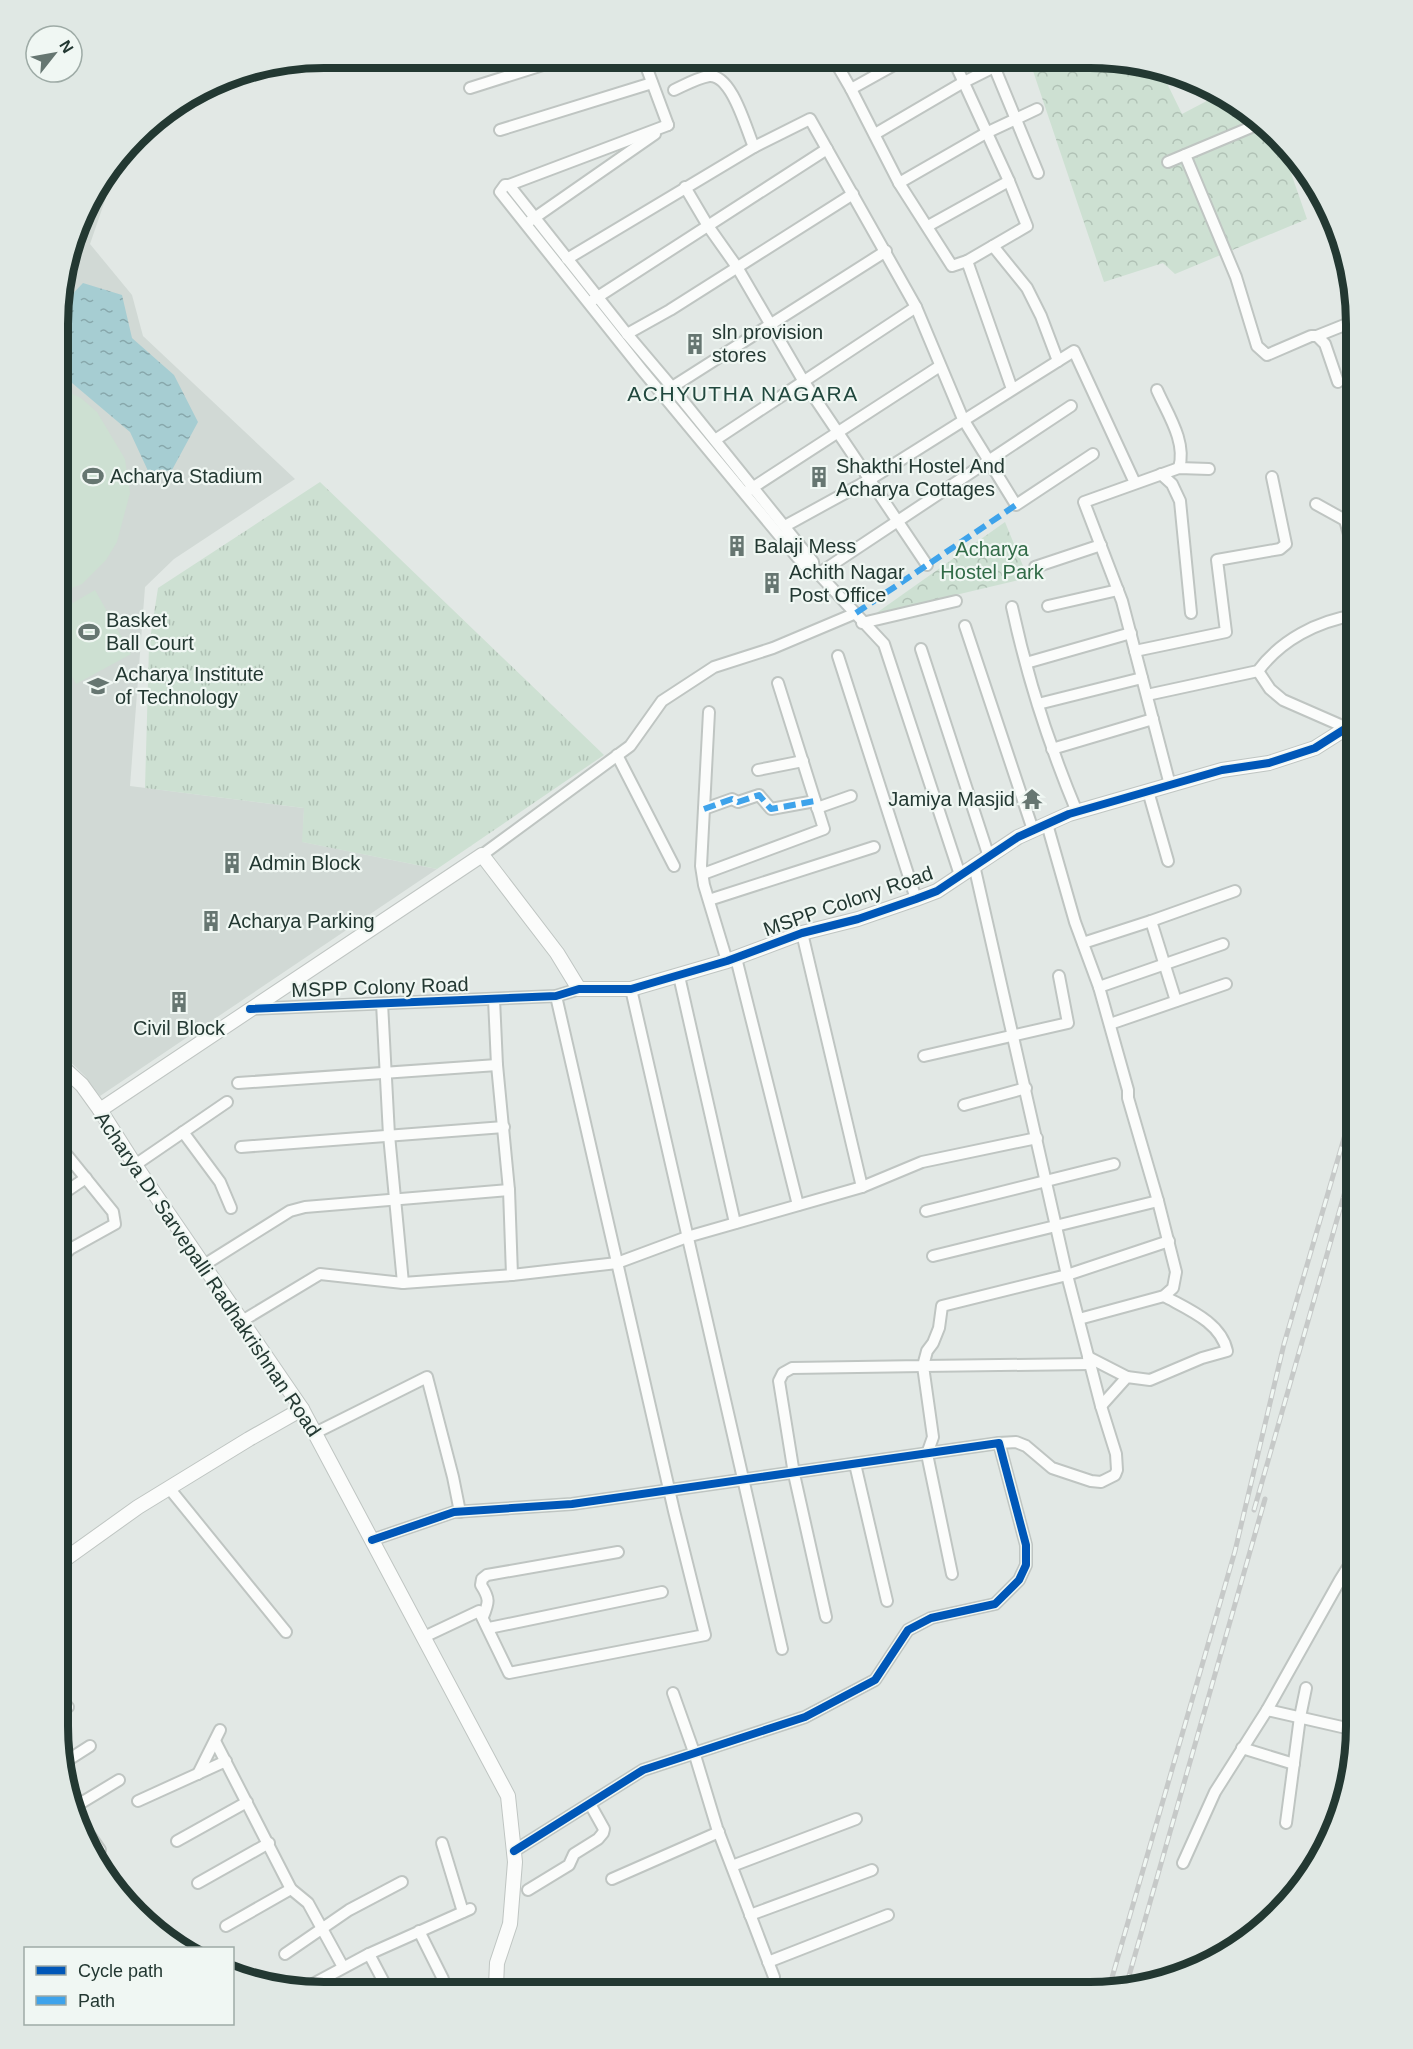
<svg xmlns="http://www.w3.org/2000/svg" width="1413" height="2049" font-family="Arial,sans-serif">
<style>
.built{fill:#d1d9d5}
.grass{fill:url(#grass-tufts)}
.forest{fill:url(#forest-crowns)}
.pitch{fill:#cde0d2}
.water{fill:url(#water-ripples)}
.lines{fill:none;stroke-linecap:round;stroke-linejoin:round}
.minor-casing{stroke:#bfc5c2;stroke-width:14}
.tertiary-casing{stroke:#bfc5c2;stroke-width:16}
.minor{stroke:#fbfcfb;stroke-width:10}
.tertiary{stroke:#fbfcfb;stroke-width:14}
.rail-casing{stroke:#c6c9c8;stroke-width:5}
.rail{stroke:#f0f7f3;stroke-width:3;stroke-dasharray:9;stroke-linecap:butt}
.quiet{stroke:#3ea3eb;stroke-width:6;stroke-dasharray:12 6;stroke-linecap:butt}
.cycleway-casing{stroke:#f0f7f3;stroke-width:11}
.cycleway{stroke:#0057b8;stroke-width:8}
.labels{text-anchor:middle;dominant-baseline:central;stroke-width:4.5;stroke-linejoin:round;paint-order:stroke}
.poi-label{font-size:20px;fill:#233832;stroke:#f0f7f3;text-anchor:start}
.park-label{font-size:20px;fill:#316b47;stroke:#f0f7f3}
.street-label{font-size:20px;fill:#233832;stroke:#f0f7f3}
.neighbourhood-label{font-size:21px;letter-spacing:1.5px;fill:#21483e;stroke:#f0f7f3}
.rim{fill:none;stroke:#233832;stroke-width:8}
</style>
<defs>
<pattern id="grass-tufts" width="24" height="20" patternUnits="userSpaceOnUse" patternTransform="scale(1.5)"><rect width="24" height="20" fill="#cde0d2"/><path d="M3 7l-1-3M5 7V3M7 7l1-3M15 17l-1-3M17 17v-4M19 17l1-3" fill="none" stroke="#b0c1b5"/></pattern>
<pattern id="forest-crowns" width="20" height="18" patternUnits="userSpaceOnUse" patternTransform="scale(1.5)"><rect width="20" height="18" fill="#cde0d2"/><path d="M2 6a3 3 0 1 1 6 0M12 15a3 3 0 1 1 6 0" fill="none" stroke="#b0c1b5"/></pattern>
<pattern id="water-ripples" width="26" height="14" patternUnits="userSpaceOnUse" patternTransform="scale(1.5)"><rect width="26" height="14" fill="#a6cdd2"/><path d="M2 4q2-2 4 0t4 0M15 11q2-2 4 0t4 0" fill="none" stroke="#87a7ab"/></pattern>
</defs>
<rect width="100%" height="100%" fill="#e2e8e5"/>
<path class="built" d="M 114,164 L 110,186 L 90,244 L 132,295 L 143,336 L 295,479 L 174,559 L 145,587 L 130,786 L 304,808 L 303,842 L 437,869 L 100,1096 L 85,1076 L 58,1050 L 59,288 L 92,190 Z"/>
<path class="grass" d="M 320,482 L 604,755 L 437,869 L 302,842 L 304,808 L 145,788 L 149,646 L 158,588 Z"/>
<g class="forest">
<path d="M 1029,59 L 1125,59 L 1160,69 L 1182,114 L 1220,94 L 1252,112 L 1283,150 L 1307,219 L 1175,274 L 1163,263 L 1104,282 Z"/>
<path d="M 1005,522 L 1028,578 L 875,614 Z"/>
</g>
<g class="pitch">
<path d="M 59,388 L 81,398 L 97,412 L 125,459 L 130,493 L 117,542 L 106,560 L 82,584 L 59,593 Z"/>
<path d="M 95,590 L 131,654 L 76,684 L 59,652 L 59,611 Z"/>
</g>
<path class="water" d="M 83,283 L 122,295 L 132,338 L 174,375 L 198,422 L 172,470 L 149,473 L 130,432 L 59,372 L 59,308 Z"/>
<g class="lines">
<defs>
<g id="minor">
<path d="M 643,58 L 668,125"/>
<path d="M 833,58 L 851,89 L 899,183 L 952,266 L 967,261 L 1012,389"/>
<path d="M 953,59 L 1009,181 L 1027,226 L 967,261"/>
<path d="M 991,59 L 1038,173"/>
<path d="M 470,88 L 565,58"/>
<path d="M 851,89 L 905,59"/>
<path d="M 674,90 C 685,85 697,78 709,76 C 732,74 746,129 754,147"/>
<path d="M 668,125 L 509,185 L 505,185 L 500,192 L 642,370 L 798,558 L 806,567 L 814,569 L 884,644 L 960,875"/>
<path d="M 500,130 L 652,83"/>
<path d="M 875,134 L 962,83 L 992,68 L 1020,61"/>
<path d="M 1185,155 L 1236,277 L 1257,346 L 1267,355 L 1311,336 L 1317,336 L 1325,344 L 1338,382"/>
<path d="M 1168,162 L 1261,123"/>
<path d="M 899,183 L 986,133 L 1037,109"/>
<path d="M 509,185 L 627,334 L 671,386 L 813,562 L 814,569"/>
<path d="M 685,187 L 708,226 L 737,267 L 804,382 L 927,565"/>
<path d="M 530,221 L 655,134"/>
<path d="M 928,226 L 1009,181"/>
<path d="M 993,246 L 1027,288 L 1041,316 L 1058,361 L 1074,351 L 1135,483"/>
<path d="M 567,259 L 754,147 L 810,119 L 916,307 L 963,419 L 1016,505 L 1093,454"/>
<path d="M 593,300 L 827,149"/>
<path d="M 627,334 L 670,310 L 853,194"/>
<path d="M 1317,336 L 1347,324"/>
<path d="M 1157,390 C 1167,413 1187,442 1179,468"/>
<path d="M 666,391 L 886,251"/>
<path d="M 715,440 L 916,307"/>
<path d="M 1161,474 L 1172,484 L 1180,501 L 1191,613"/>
<path d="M 749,490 L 940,366"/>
<path d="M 1316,504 L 1345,520"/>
<path d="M 785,526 L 869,480 L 1058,361"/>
<path d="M 1356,559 L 1345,520 L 1356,510"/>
<path d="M 1035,567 L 1101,545"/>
<path d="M 818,574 L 1071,406"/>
<path d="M 1048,606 L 1118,590"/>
<path d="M 1012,607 C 1027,677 1049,745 1077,812"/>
<path d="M 862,623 L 956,601"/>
<path d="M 965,626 L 1033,830"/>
<path d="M 921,649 L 989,857"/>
<path d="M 1135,651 L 1226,632 L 1217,560 L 1280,549 L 1286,544 L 1272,477"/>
<path d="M 838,656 L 916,899"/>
<path d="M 1026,663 L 1131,633"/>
<path d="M 1258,671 L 1270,689 L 1283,700 L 1347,728"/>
<path d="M 1147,695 L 1258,671 C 1281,640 1317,621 1356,615"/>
<path d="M 1038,704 L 1142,678"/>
<path d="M 709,712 L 701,866 L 704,885 L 727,961"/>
<path d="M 1052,749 L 1153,719"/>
<path d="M 617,755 L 674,866"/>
<path d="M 758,770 L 803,761"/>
<path d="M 1170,785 L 1122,601 L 1084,502 L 1179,468 L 1209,469"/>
<path d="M 1148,791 L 1168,861"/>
<path d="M 817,808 L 851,796"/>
<path d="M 704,809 L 732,799 L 738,802 L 759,795 L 771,809 L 815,801"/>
<path d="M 1047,824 L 1075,922 L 1099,987 L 1128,1090 L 1128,1098 L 1158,1201 L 1176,1272 L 1173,1288 L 1164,1296 L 1079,1319"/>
<path d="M 482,855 L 630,746 L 662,701 L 714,667 L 773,648 L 856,613"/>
<path d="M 974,865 L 1067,1275 L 1101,1406 L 1116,1454 L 1117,1470 L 1115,1475 L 1101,1482 L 1091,1481 L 1052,1468 L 1026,1446 L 1016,1442 L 999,1443"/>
<path d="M 703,874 L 824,829 L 778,683"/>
<path d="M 709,900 L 874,847"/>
<path d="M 1151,921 L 1176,1001"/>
<path d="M 802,933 L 862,1187"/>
<path d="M 1083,943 L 1151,921 L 1235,891"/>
<path d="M 736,958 L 798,1205"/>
<path d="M 679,976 L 735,1223"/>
<path d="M 1099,987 L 1223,944"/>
<path d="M 631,989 L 782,1649"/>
<path d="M 494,999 L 497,1065 L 509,1190 L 512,1275"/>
<path d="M 382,1003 L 389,1135 L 403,1283"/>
<path d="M 250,1009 L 556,996 L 579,989"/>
<path d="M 1110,1024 L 1226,984"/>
<path d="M 924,1056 L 1068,1023 L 1059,976"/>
<path d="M 238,1083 L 497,1065"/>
<path d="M 964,1105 L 1026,1088"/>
<path d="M 183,1132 L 220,1182 L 231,1208"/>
<path d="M 241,1147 L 504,1127"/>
<path d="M 135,1165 L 227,1102"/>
<path d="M 58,1197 L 86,1178"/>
<path d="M 926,1211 L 1114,1164"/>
<path d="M 933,1256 L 1158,1201"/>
<path d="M 58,1261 L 70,1249 L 115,1224 L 113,1212 L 58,1144"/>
<path d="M 204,1265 L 290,1211 L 305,1207 L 509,1190"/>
<path d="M 242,1321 L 320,1274 L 403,1283 L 512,1275 L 617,1263 L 687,1237 L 862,1187 L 922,1162 L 1037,1138"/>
<path d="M 1088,1357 L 1127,1377"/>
<path d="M 1101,1406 L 1127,1377 L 1150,1380 L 1202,1358 L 1227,1351 C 1221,1322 1187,1309 1164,1296"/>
<path d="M 315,1433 L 427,1377 L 453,1477 L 460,1512"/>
<path d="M 855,1464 L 887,1601"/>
<path d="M 169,1488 L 286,1632"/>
<path d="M 372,1540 L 454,1512 L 572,1504 L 999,1443 L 1026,1545 L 1026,1565 L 1019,1580 L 995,1604 L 931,1618 L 908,1630 L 875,1680 L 805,1717 L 643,1770 L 514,1851"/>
<path d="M 952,1574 L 927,1454 L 933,1437 L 923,1366 L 1090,1364"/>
<path d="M 483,1617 C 489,1602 490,1599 481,1585 L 482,1579 L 487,1575 L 618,1552"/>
<path d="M 826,1617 L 794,1474 L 779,1381 L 783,1373 L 792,1368 L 923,1366 L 927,1351 L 933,1343 L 939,1328 L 942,1306 L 1067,1275 L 1169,1241"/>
<path d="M 489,1628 L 662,1592"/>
<path d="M 424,1637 L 479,1611 L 509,1673 L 705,1635 L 674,1511 L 556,996"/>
<path d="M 673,1693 L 694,1752 L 717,1828 L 774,1977"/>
<path d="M 1267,1710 L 1355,1730"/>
<path d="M 57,1713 L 68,1707"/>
<path d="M 215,1741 L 291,1889 L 308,1903 L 343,1967"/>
<path d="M 1242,1748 L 1294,1764"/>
<path d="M 65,1762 L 90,1746"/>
<path d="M 198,1774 L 220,1730"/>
<path d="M 138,1801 L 226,1761"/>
<path d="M 76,1806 L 119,1780"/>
<path d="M 79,1820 L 100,1850"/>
<path d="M 1286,1823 L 1300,1717 L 1306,1688"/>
<path d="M 177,1841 L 247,1802"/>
<path d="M 442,1843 L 463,1912"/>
<path d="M 1183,1863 L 1215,1792 L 1267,1710 L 1340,1580 L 1355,1556"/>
<path d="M 732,1866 L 856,1819"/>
<path d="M 612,1879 L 719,1832"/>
<path d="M 198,1883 L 269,1843"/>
<path d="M 528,1890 L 569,1865 L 574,1854 L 598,1839 L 603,1833 L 604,1829 L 590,1804"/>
<path d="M 750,1915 L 872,1870"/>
<path d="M 226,1926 L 291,1889"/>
<path d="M 419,1931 L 443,1979"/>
<path d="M 285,1954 L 349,1910 L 402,1882"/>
<path d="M 369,1954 L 388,1990"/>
<path d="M 768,1962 L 888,1915"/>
<path d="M 827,1986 L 829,1991"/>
<path d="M 302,1990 L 369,1954 L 470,1909"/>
</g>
<g id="tertiary">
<path d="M 58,1063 L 82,1085 L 100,1110 L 135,1165 L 302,1409 L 508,1796 L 515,1862 L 510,1924 L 497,1963 L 496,1986 L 497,1990"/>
<path d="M 100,1110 L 482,855 L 557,953 L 579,989 L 631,989 L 727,961 L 802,933 L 858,919 L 916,899 L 937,891 L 1018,837 L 1069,814 L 1222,770 L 1269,763 L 1315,748 L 1356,722"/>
<path d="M 57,1565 L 138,1507 L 249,1439 L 302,1409"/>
</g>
</defs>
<use href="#minor" class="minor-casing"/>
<use href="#tertiary" class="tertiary-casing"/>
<use href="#minor" class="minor"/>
<use href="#tertiary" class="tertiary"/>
<defs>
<g id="rail">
<path d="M 1254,1510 L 1356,1153"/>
<path d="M 1127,1983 L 1265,1499"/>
<path d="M 1109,1988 L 1235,1551 L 1284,1344 L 1356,1097"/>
</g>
</defs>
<use href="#rail" class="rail-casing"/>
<use href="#rail" class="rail"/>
<g class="quiet">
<path d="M 856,613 L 1016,505"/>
<path d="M 704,809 L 732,799 L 738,802 L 759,795 L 771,809 L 815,801"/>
</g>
<defs>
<g id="cycleway">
<path d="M 250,1009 L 556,996 L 579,989 L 631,989 L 727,961 L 802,933 L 858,919 L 916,899 L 937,891 L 1018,837 L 1069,814 L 1222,770 L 1269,763 L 1315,748 L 1356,722"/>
<path d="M 372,1540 L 454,1512 L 572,1504 L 999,1443 L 1026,1545 L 1026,1565 L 1019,1580 L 995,1604 L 931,1618 L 908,1630 L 875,1680 L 805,1717 L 643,1770 L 514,1851"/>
</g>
</defs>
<use href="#cycleway" class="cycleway-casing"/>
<use href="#cycleway" class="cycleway"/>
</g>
<defs>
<symbol id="building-bare" viewBox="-9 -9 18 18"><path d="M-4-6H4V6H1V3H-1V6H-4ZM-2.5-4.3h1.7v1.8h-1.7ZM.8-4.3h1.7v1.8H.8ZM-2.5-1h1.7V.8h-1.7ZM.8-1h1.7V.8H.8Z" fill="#667671" stroke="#f0f7f3" stroke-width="2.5" paint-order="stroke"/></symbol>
<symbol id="stadium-bare" viewBox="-9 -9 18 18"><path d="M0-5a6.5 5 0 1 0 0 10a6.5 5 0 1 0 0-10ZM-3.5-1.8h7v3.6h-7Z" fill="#667671" stroke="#f0f7f3" stroke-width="2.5" paint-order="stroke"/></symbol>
<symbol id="university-bare" viewBox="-9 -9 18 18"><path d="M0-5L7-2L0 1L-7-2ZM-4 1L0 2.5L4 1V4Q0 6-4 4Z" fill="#667671" stroke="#f0f7f3" stroke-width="2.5" paint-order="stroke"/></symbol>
<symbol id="temple-bare" viewBox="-9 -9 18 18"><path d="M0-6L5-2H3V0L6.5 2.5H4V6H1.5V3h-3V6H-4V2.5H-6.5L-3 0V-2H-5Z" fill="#667671" stroke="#f0f7f3" stroke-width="2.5" paint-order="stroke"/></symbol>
</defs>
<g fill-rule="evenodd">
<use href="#building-bare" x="680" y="329" width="30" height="30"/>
<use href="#stadium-bare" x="78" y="461" width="30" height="30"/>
<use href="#building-bare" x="804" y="462" width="30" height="30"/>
<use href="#building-bare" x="722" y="531" width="30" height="30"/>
<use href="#building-bare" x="757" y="568" width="30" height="30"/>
<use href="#stadium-bare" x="74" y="617" width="30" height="30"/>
<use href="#university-bare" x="83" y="671" width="30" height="30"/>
<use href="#temple-bare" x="1017" y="784" width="30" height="30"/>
<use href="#building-bare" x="217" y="848" width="30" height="30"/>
<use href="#building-bare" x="196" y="906" width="30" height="30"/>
<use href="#building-bare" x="164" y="987" width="30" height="30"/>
</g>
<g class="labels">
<g class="poi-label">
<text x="712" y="332">sln provision<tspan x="712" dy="23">stores</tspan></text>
<text x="836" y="466">Shakthi Hostel And<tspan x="836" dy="23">Acharya Cottages</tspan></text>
<text x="110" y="476">Acharya Stadium</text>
<text x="754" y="546">Balaji Mess</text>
<text x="789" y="572">Achith Nagar<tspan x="789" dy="23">Post Office</tspan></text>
<text x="106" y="620">Basket<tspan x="106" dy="23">Ball Court</tspan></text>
<text x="115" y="674">Acharya Institute<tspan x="115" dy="23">of Technology</tspan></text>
<text x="1015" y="799" text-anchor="end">Jamiya Masjid</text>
<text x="249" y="863">Admin Block</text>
<text x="228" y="921">Acharya Parking</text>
<text x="179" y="1028" text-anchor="middle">Civil Block</text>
</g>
<g class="park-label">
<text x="992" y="549">Acharya<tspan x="992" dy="23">Hostel Park</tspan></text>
</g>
<g class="street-label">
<text transform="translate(848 901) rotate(-19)">MSPP Colony Road</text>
<text transform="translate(380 987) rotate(-2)">MSPP Colony Road</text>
<text transform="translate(208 1274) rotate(56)">Acharya Dr Sarvepalli Radhakrishnan Road</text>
</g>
<g class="neighbourhood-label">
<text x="743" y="393">ACHYUTHA NAGARA</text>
</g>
</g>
<path d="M0 0H1413V2049H0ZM324 68H1090A256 256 0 0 1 1346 324V1726A256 256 0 0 1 1090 1982H324A256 256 0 0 1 68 1726V324A256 256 0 0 1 324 68Z" fill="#e0e8e4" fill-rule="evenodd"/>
<path class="rim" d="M324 68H1090A256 256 0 0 1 1346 324V1726A256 256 0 0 1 1090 1982H324A256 256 0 0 1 68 1726V324A256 256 0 0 1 324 68Z"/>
<rect x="24" y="1947" width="210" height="78" fill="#f0f7f3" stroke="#9eaba6" stroke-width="1.5"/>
<rect x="36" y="1966" width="30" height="9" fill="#0057b8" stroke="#9eaba6" stroke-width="1.5"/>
<text x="78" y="1977" font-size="18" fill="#233832">Cycle path</text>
<rect x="36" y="1996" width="30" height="9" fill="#3ea3eb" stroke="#9eaba6" stroke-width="1.5"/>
<text x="78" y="2007" font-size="18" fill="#233832">Path</text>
<g transform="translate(54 54) rotate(59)"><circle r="28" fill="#f0f7f3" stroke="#9eaba6" stroke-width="1.5"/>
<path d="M0-4.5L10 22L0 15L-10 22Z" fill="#667671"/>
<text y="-9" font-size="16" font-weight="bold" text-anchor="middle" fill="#233832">N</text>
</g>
</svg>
